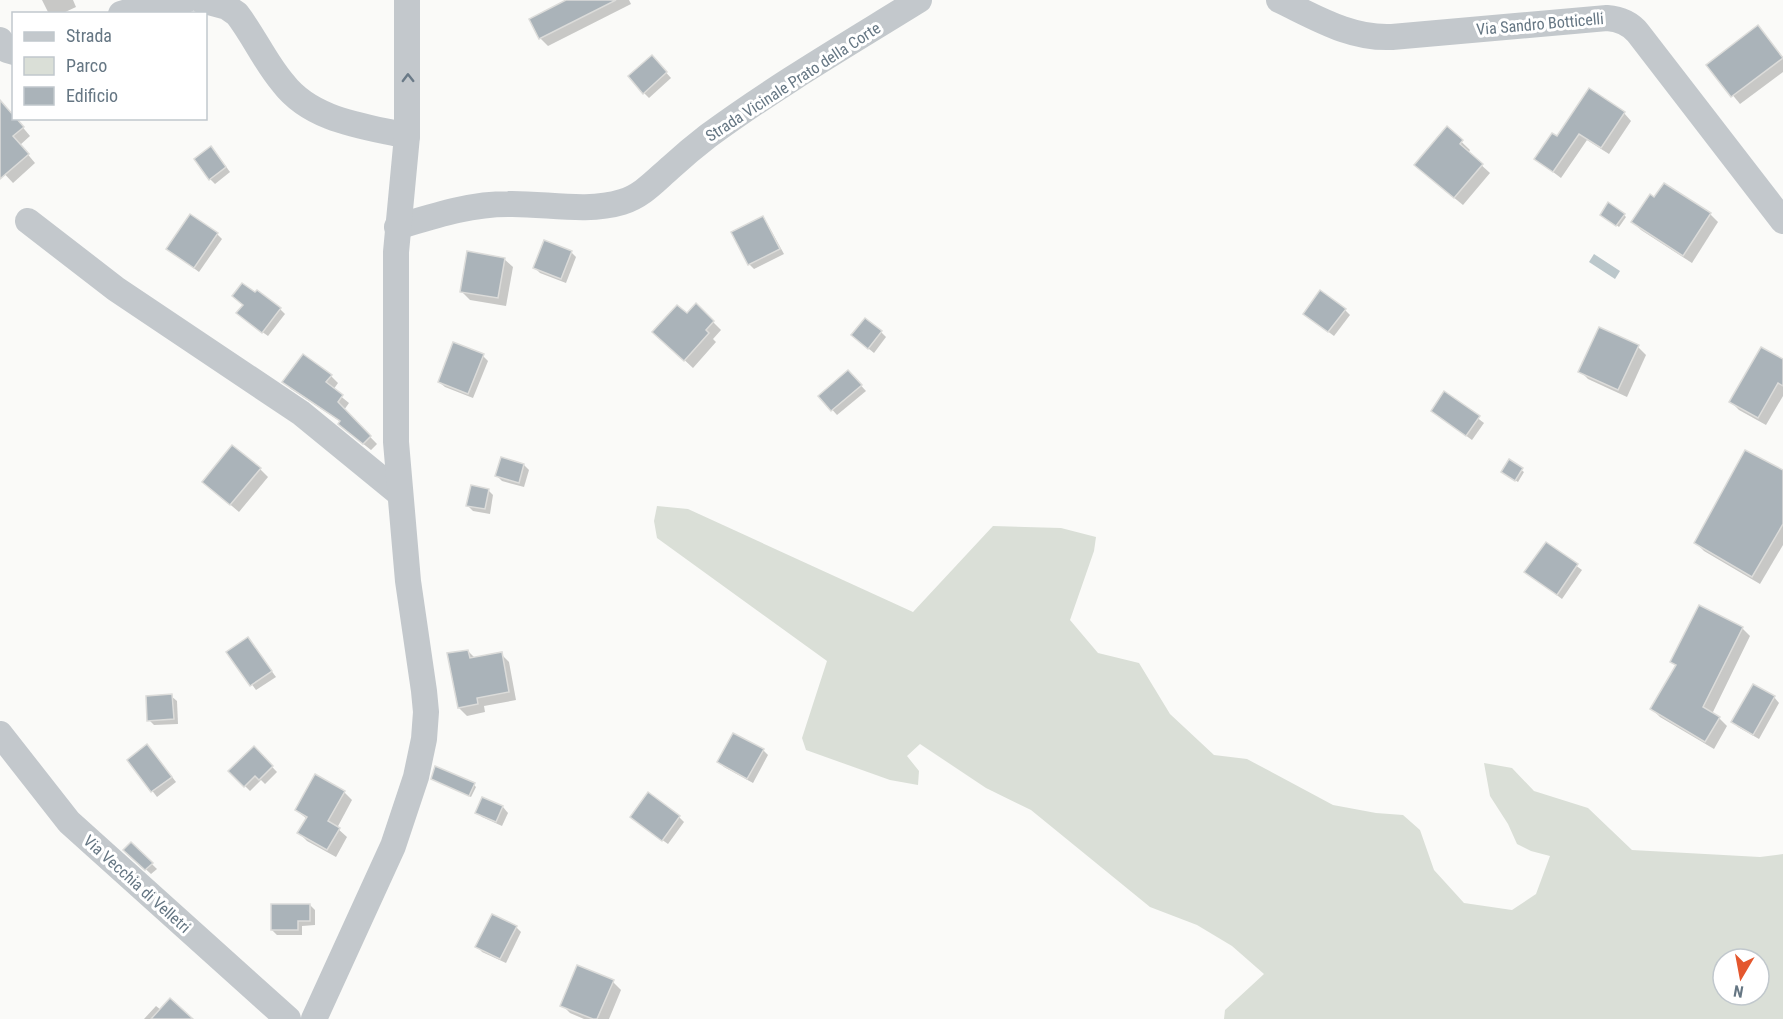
<svg xmlns="http://www.w3.org/2000/svg" width="1783" height="1019" font-family="'Roboto Condensed',sans-serif">
<style>
.green{fill:#dadfd7;fill-rule:evenodd}
.water{fill:#bbc7cb}
.shadow{fill:#0003}
.building{fill:#aab3b9;stroke:#dcdcda;stroke-width:1.5}
.lines{fill:none;stroke-linecap:round;stroke-linejoin:round}
.minor{stroke:#c3c8cc;stroke-width:26}
.oneway{stroke:#6a7a87}
.labels{text-anchor:middle;dominant-baseline:central;stroke-width:6;stroke-linejoin:round;paint-order:stroke}
.street-label{font-size:16px;fill:#657683;stroke:#fff}
</style>
<rect width="100%" height="100%" fill="#fafaf8"/>
<path class="green" d="M 657,506 L 688,509 L 913,612 L 993,526 L 1061,528 L 1096,537 L 1094,551 L 1070,620 L 1098,653 L 1139,663 L 1170,714 L 1214,755 L 1247,759 L 1333,805 L 1376,813 L 1403,815 L 1420,830 L 1434,870 L 1464,903 L 1512,910 L 1536,894 L 1550,856 L 1531,851 L 1517,844 L 1508,824 L 1490,796 L 1484,763 L 1512,768 L 1534,791 L 1588,808 L 1632,850 L 1760,857 L 1783,854 L 1783,1019 L 1224,1019 L 1225,1010 L 1264,974 L 1232,946 L 1197,925 L 1150,907 L 1031,810 L 986,788 L 920,744 L 907,756 L 919,771 L 918,785 L 890,780 L 806,750 L 802,738 L 827,661 L 657,538 L 654,521 ZM 1723,959 L 1759,959 L 1759,995 L 1723,995 Z"/>
<path class="water" d="M 1594,254 L 1620,271 L 1615,279 L 1589,262 Z"/>
<g class="shadow">
<path d="M 42,0 L 73,0 L 76,7 L 61,14 L 49,14 Z"/>
<path d="M 569,0 L 629,0 L 631,4 L 548,46 L 540,38 Z"/>
<path d="M 1758,27 L 1783,57 L 1783,72 L 1740,104 L 1708,65 Z"/>
<path d="M 652,57 L 671,78 L 649,98 L 644,93 Z"/>
<path d="M 1589,90 L 1624,113 L 1631,121 L 1609,154 L 1587,140 L 1561,178 L 1536,159 L 1557,138 Z"/>
<path d="M 0,117 L 15,118 L 30,136 L 20,145 L 35,163 L 13,183 L 0,169 Z"/>
<path d="M 1447,128 L 1470,150 L 1468,153 L 1490,173 L 1463,205 L 1424,173 Z"/>
<path d="M 216,153 L 230,172 L 215,184 L 210,179 Z"/>
<path d="M 1655,199 L 1710,214 L 1718,222 L 1692,263 L 1641,230 L 1633,222 Z"/>
<path d="M 1624,215 L 1626,217 L 1619,227 L 1604,216 Z"/>
<path d="M 762,218 L 767,223 L 784,254 L 754,269 L 749,264 Z"/>
<path d="M 217,234 L 222,239 L 199,272 L 168,249 Z"/>
<path d="M 571,252 L 576,257 L 566,283 L 540,273 L 535,268 Z"/>
<path d="M 504,259 L 513,267 L 506,306 L 470,300 L 462,292 Z"/>
<path d="M 696,305 L 721,330 L 713,339 L 716,342 L 693,368 L 662,339 Z"/>
<path d="M 280,309 L 285,314 L 268,336 L 243,318 Z"/>
<path d="M 1345,310 L 1350,315 L 1334,336 L 1310,318 Z"/>
<path d="M 1600,329 L 1638,347 L 1646,355 L 1627,397 L 1588,379 L 1580,371 Z"/>
<path d="M 881,332 L 886,337 L 874,353 L 858,340 Z"/>
<path d="M 483,356 L 488,361 L 473,398 L 445,387 L 439,382 Z"/>
<path d="M 1783,361 L 1783,396 L 1766,425 L 1739,410 L 1731,402 Z"/>
<path d="M 331,376 L 338,383 L 333,390 L 349,403 L 344,410 L 377,444 L 371,450 L 347,431 L 341,422 L 291,389 L 284,382 Z"/>
<path d="M 853,377 L 866,391 L 837,415 L 820,396 Z"/>
<path d="M 1445,393 L 1484,423 L 1472,440 L 1438,415 Z"/>
<path d="M 1510,462 L 1524,472 L 1518,482 L 1505,474 Z"/>
<path d="M 524,465 L 529,470 L 524,487 L 502,481 L 497,476 Z"/>
<path d="M 260,469 L 268,477 L 239,512 L 212,489 Z"/>
<path d="M 1783,472 L 1783,545 L 1760,584 L 1704,551 L 1696,543 Z"/>
<path d="M 488,490 L 493,495 L 490,514 L 473,511 L 468,506 Z"/>
<path d="M 1546,544 L 1582,570 L 1562,599 L 1526,572 Z"/>
<path d="M 1700,607 L 1742,628 L 1750,636 L 1712,714 L 1719,718 L 1727,726 L 1714,749 L 1660,717 L 1652,709 L 1677,667 L 1672,662 Z"/>
<path d="M 248,639 L 276,677 L 256,690 L 228,652 Z"/>
<path d="M 468,651 L 475,658 L 501,654 L 509,662 L 516,700 L 484,706 L 485,712 L 467,716 L 459,708 Z"/>
<path d="M 171,696 L 177,701 L 178,724 L 154,725 L 149,720 Z"/>
<path d="M 1774,697 L 1779,703 L 1759,739 L 1738,727 L 1733,722 Z"/>
<path d="M 254,748 L 277,772 L 265,784 L 261,780 L 250,791 L 230,771 Z"/>
<path d="M 763,750 L 768,755 L 753,783 L 724,767 L 719,762 Z"/>
<path d="M 152,751 L 176,782 L 157,797 L 129,760 Z"/>
<path d="M 433,779 L 474,785 L 476,787 L 471,797 Z"/>
<path d="M 344,792 L 352,800 L 337,828 L 347,837 L 336,857 L 307,841 L 299,833 L 307,819 L 296,810 Z"/>
<path d="M 483,799 L 503,807 L 508,813 L 502,826 L 482,817 L 477,812 Z"/>
<path d="M 679,817 L 684,822 L 668,844 L 637,822 Z"/>
<path d="M 131,844 L 157,869 L 151,874 L 125,850 Z"/>
<path d="M 310,905 L 315,910 L 315,925 L 302,926 L 302,935 L 277,935 L 272,930 Z"/>
<path d="M 516,927 L 521,932 L 506,963 L 482,952 L 477,946 Z"/>
<path d="M 613,982 L 621,990 L 609,1019 L 584,1019 L 570,1013 L 562,1005 Z"/>
<path d="M 156,1006 L 161,1010 L 191,1019 L 144,1019 Z"/>
</g>
<g class="building">
<path d="M 566,0 L 616,0 L 539,39 L 529,19 Z"/>
<path d="M 1758,25 L 1783,58 L 1731,97 L 1706,65 Z"/>
<path d="M 652,55 L 667,72 L 643,94 L 628,76 Z"/>
<path d="M 1589,88 L 1625,112 L 1601,148 L 1579,134 L 1553,172 L 1534,159 L 1552,133 L 1557,136 Z"/>
<path d="M 0,100 L 14,116 L 14,118 L 16,118 L 24,127 L 13,136 L 29,154 L 0,179 Z"/>
<path d="M 1447,126 L 1463,140 L 1460,144 L 1483,164 L 1454,198 L 1414,165 Z"/>
<path d="M 211,146 L 226,167 L 209,180 L 194,159 Z"/>
<path d="M 1664,183 L 1711,213 L 1683,256 L 1631,222 L 1650,194 L 1654,197 Z"/>
<path d="M 1608,202 L 1625,214 L 1616,226 L 1600,215 Z"/>
<path d="M 190,214 L 218,233 L 194,268 L 166,249 Z"/>
<path d="M 763,216 L 780,249 L 748,265 L 731,232 Z"/>
<path d="M 544,240 L 572,251 L 561,279 L 533,268 Z"/>
<path d="M 467,251 L 505,258 L 498,298 L 460,292 Z"/>
<path d="M 242,283 L 255,292 L 257,290 L 281,308 L 262,333 L 236,313 L 243,305 L 232,296 Z"/>
<path d="M 1320,290 L 1346,309 L 1328,332 L 1303,314 Z"/>
<path d="M 696,303 L 714,321 L 706,330 L 709,333 L 684,361 L 652,332 L 677,305 L 687,313 Z"/>
<path d="M 865,318 L 882,331 L 868,349 L 851,335 Z"/>
<path d="M 1599,327 L 1639,345 L 1618,390 L 1578,372 Z"/>
<path d="M 453,342 L 484,354 L 468,394 L 438,382 Z"/>
<path d="M 1761,347 L 1783,359 L 1783,386 L 1778,383 L 1758,418 L 1729,402 Z"/>
<path d="M 303,354 L 332,375 L 326,382 L 343,395 L 338,402 L 371,436 L 363,444 L 338,424 L 340,421 L 282,382 Z"/>
<path d="M 848,370 L 862,385 L 831,411 L 818,396 Z"/>
<path d="M 1444,391 L 1480,416 L 1466,436 L 1431,411 Z"/>
<path d="M 232,445 L 261,468 L 230,505 L 202,482 Z"/>
<path d="M 1745,450 L 1783,470 L 1783,524 L 1752,577 L 1694,543 Z"/>
<path d="M 501,457 L 524,464 L 519,483 L 495,476 Z"/>
<path d="M 1509,459 L 1523,468 L 1515,481 L 1501,472 Z"/>
<path d="M 471,485 L 489,489 L 485,509 L 466,506 Z"/>
<path d="M 1546,542 L 1578,564 L 1557,595 L 1524,572 Z"/>
<path d="M 1699,605 L 1743,627 L 1703,707 L 1720,717 L 1705,742 L 1650,709 L 1676,665 L 1670,662 Z"/>
<path d="M 248,637 L 272,671 L 250,686 L 226,652 Z"/>
<path d="M 468,650 L 470,658 L 502,652 L 509,692 L 477,698 L 478,704 L 458,708 L 447,653 Z"/>
<path d="M 1753,684 L 1775,696 L 1753,735 L 1731,722 Z"/>
<path d="M 172,694 L 174,719 L 147,721 L 146,696 Z"/>
<path d="M 733,733 L 764,749 L 747,779 L 717,762 Z"/>
<path d="M 147,744 L 172,777 L 151,792 L 127,760 Z"/>
<path d="M 254,746 L 273,766 L 259,780 L 255,776 L 244,787 L 228,771 Z"/>
<path d="M 435,766 L 475,783 L 469,796 L 431,779 Z"/>
<path d="M 315,774 L 345,791 L 328,821 L 340,828 L 327,850 L 297,833 L 307,817 L 295,810 Z"/>
<path d="M 648,792 L 680,816 L 662,841 L 630,817 Z"/>
<path d="M 482,797 L 503,806 L 496,822 L 475,813 Z"/>
<path d="M 131,842 L 153,863 L 145,870 L 123,850 Z"/>
<path d="M 271,904 L 310,904 L 310,921 L 298,921 L 298,930 L 271,930 Z"/>
<path d="M 492,914 L 517,926 L 500,959 L 475,947 Z"/>
<path d="M 577,965 L 614,980 L 597,1019 L 593,1019 L 560,1006 Z"/>
<path d="M 170,998 L 193,1019 L 151,1019 Z"/>
</g>
<g class="lines">
<g class="minor">
<path d="M 201,0 L 227,7 L 237,14 C 254,36 265,62 283,83 C 312,121 364,126 407,136"/>
<path d="M 1279,0 C 1315,17 1350,39 1392,37 L 1607,18 C 1620,19 1630,23 1638,33 L 1783,221"/>
<path d="M 121,14 L 143,7 L 186,0"/>
<path d="M 0,40 L 7,50 L 14,52"/>
<path d="M 28,221 L 116,289 L 301,413 L 400,494"/>
<path d="M 397,227 C 434,216 470,204 508,204 C 545,203 586,213 622,202 C 642,196 655,181 670,168 C 682,157 695,146 708,136 C 776,86 848,44 919,0"/>
<path d="M 0,734 L 69,822 L 288,1019"/>
<path d="M 314,1019 L 393,846 L 416,777 L 424,739 L 426,712 L 424,691 L 408,581 L 396,442 L 396,252 L 407,136 L 407,0"/>
</g>
</g>
<defs><path id="oneway-chevron" d="M-2-3.5L2.5 0L-2 3.5" fill="none" stroke-width="1.6" stroke-linecap="round" stroke-linejoin="round" transform="scale(1.5)"/></defs>
<use class="oneway" href="#oneway-chevron" transform="translate(408 78) rotate(-91)"/>
<g class="labels">
<g class="street-label">
<text transform="translate(1540 24) rotate(-5)">Via Sandro Botticelli</text>
<text transform="translate(793 82) rotate(-33)">Strada Vicinale Prato della Corte</text>
<text transform="translate(137 884) rotate(42)">Via Vecchia di Velletri</text>
</g>
</g>
<rect x="12" y="12" width="195" height="108" fill="#ffffff" stroke="#c1c8cd" stroke-width="1.5"/>
<rect x="24" y="32" width="30" height="9" fill="#c3c8cc" stroke="#c1c8cd" stroke-width="1.5"/>
<text x="66" y="42" font-size="18" fill="#657683">Strada</text>
<rect x="24" y="57" width="30" height="18" fill="#dadfd7" stroke="#c1c8cd" stroke-width="1.5"/>
<text x="66" y="72" font-size="18" fill="#657683">Parco</text>
<rect x="24" y="87" width="30" height="18" fill="#aab3b9" stroke="#c1c8cd" stroke-width="1.5"/>
<text x="66" y="102" font-size="18" fill="#657683">Edificio</text>
<g transform="translate(1741 977) rotate(190)"><circle r="28" fill="#ffffff" stroke="#c1c8cd" stroke-width="1.5"/>
<path d="M0-4.5L10 22L0 15L-10 22Z" fill="#e4572e"/>
<text y="-9" font-size="16" font-weight="bold" text-anchor="middle" fill="#657683">N</text>
</g>
</svg>
